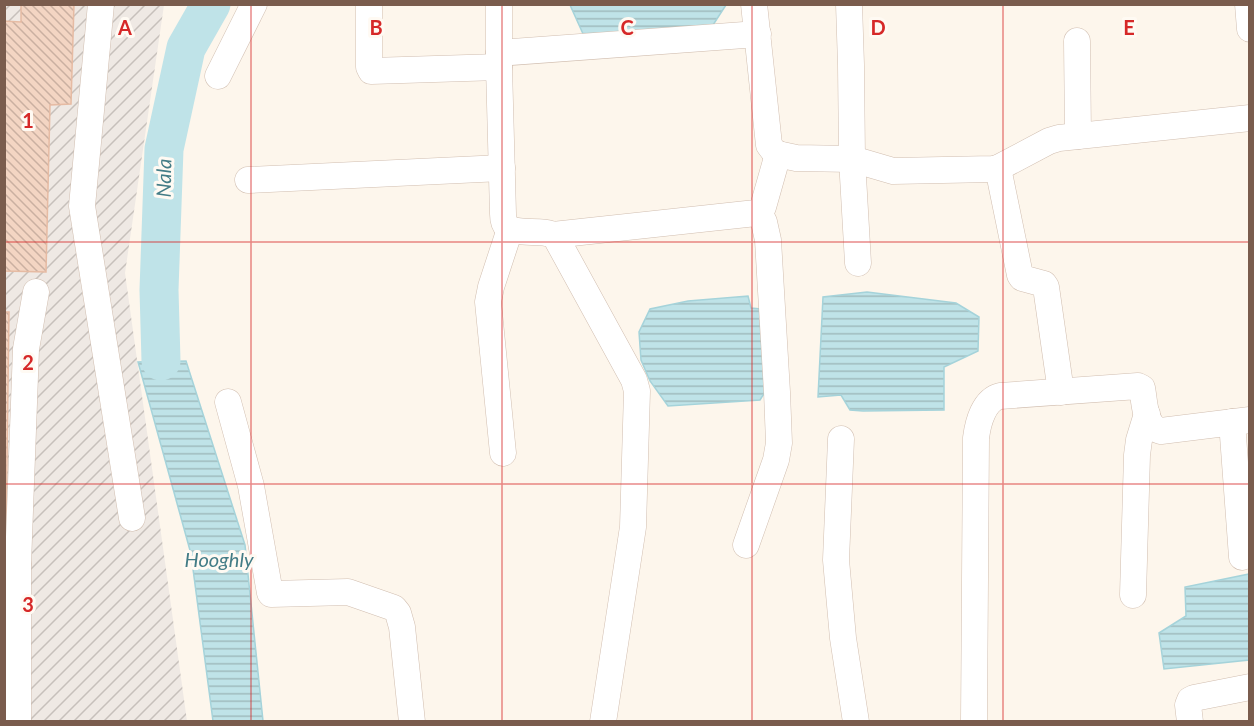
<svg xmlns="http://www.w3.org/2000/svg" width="1254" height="726" font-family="Lato,sans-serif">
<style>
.industrial{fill:url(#industrial-furrows)}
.water{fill:url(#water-rules);stroke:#a5d3da;stroke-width:1.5}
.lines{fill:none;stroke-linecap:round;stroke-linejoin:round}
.river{stroke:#bfe3e8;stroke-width:39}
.building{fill:url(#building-back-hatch);stroke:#e6bba3;stroke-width:1.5}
.minor-casing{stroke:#d1beb0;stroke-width:27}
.minor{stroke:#fff;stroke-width:26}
.grid{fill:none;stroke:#d62828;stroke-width:1.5;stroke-opacity:0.55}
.labels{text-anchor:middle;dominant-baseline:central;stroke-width:6;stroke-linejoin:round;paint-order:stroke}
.water-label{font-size:20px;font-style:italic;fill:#437c86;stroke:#fffaf3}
.grid-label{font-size:20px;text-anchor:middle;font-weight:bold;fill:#d62828;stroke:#fffaf3;stroke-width:6;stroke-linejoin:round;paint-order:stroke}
</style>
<defs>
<pattern id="industrial-furrows" width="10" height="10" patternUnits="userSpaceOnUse" patternTransform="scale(1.5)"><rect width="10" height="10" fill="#efe9e4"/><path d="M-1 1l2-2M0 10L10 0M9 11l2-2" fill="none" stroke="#c7c0bb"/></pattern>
<pattern id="water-rules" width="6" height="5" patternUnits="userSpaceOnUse" patternTransform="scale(1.5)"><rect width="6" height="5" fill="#bfe3e8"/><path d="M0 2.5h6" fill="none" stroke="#a0bbbe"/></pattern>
<pattern id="building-back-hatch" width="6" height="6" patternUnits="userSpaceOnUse" patternTransform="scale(1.5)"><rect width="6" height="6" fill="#f3d5c3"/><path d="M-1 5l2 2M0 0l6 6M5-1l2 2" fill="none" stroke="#cab0a1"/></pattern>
</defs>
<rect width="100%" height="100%" fill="#fdf6ec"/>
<path class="industrial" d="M 4,5 L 164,5 L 125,273 L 187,721 L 5,721 Z"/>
<g class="water">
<path d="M 570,5 L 726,5 L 713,25 L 584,36 Z"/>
<path d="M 867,292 L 956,303 L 979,317 L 978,351 L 944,367 L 944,410 L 863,411 L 850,410 L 841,395 L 818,397 L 823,297 Z"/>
<path d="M 748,296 L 751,308 L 771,310 L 772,381 L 760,400 L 668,406 L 650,381 L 641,360 L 639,332 L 650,309 L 688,301 Z"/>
<path d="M 186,361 L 245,545 L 263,721 L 213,721 L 191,554 L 138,362 Z"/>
<path d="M 1249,574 L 1249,660 L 1164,669 L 1159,633 L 1186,616 L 1185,587 Z"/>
</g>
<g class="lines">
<path class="river" d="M 161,361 L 159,290 L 164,149 L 186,48 L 211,4"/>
</g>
<g class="building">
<path d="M 21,4 L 74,4 L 71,104 L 50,105 L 46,272 L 4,271 L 4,21 L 21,22 Z"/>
<path d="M 4,312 L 9,312 L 6,535 L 4,535 Z"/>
</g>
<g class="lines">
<defs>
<g id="minor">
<path d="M 101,4 L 82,206 L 132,518"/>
<path d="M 369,4 L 369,67 L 371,71 L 499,67"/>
<path d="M 499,4 L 499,67 L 503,214 C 503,218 504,224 507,227 C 518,236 543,228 555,236 L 634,380 L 637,391 L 633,527 L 603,722"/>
<path d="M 754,4 L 769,145 L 775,153 L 782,155 L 796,158 L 852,159 L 893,171 L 993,169 L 998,168 L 1049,141 L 1059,138 L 1250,118"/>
<path d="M 849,4 L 851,65 L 852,159 L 858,263"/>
<path d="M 1248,4 L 1250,29"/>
<path d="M 1077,41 L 1078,136"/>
<path d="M 499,53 L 758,34"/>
<path d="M 218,76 L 254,4"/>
<path d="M 998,168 L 1020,275 L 1022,278 L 1044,284 L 1046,287 L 1061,392"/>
<path d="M 248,180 L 502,168"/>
<path d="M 553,235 L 756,213 L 759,212 L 763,207 L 778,154"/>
<path d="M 228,402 L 251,486 L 270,593 L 271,594 L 348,592 L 394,608 L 398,613 L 402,627 L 412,722"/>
<path d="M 1232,422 L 1242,557"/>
<path d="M 841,439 L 836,560 L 843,638 L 856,722"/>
<path d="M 503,453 L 488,302 L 491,287 L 510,229"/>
<path d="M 746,545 L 776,460 L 779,443 L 777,392 L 768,240 L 764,222 L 759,212"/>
<path d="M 4,563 L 18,564 L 18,722"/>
<path d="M 18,564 L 26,349 L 36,292"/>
<path d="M 1133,595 L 1137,455 L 1139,440 L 1147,414"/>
<path d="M 974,722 L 976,438 C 978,422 984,400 1000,396 L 1138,386 L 1142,388 C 1145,403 1144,427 1161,431 L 1250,420"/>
<path d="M 1190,722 L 1188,705 L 1190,700 L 1194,698 L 1250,687"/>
</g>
</defs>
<use href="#minor" class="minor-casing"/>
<use href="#minor" class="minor"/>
</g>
<path class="grid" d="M 251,4 L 251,722M 502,4 L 502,722M 752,4 L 752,722M 1003,4 L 1003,722M 4,242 L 1250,242M 4,484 L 1250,484"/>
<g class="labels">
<g class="water-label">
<text transform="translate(163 178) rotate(-89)">Nala</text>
<text x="219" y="559">Hooghly</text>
</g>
</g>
<g class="grid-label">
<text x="125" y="35">A</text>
<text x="376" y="35">B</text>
<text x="627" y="35">C</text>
<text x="878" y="35">D</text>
<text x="1129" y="35">E</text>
<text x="28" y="128">1</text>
<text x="28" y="370">2</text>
<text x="28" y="612">3</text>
</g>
<rect width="1254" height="726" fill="none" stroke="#7a5c4d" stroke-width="12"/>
</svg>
